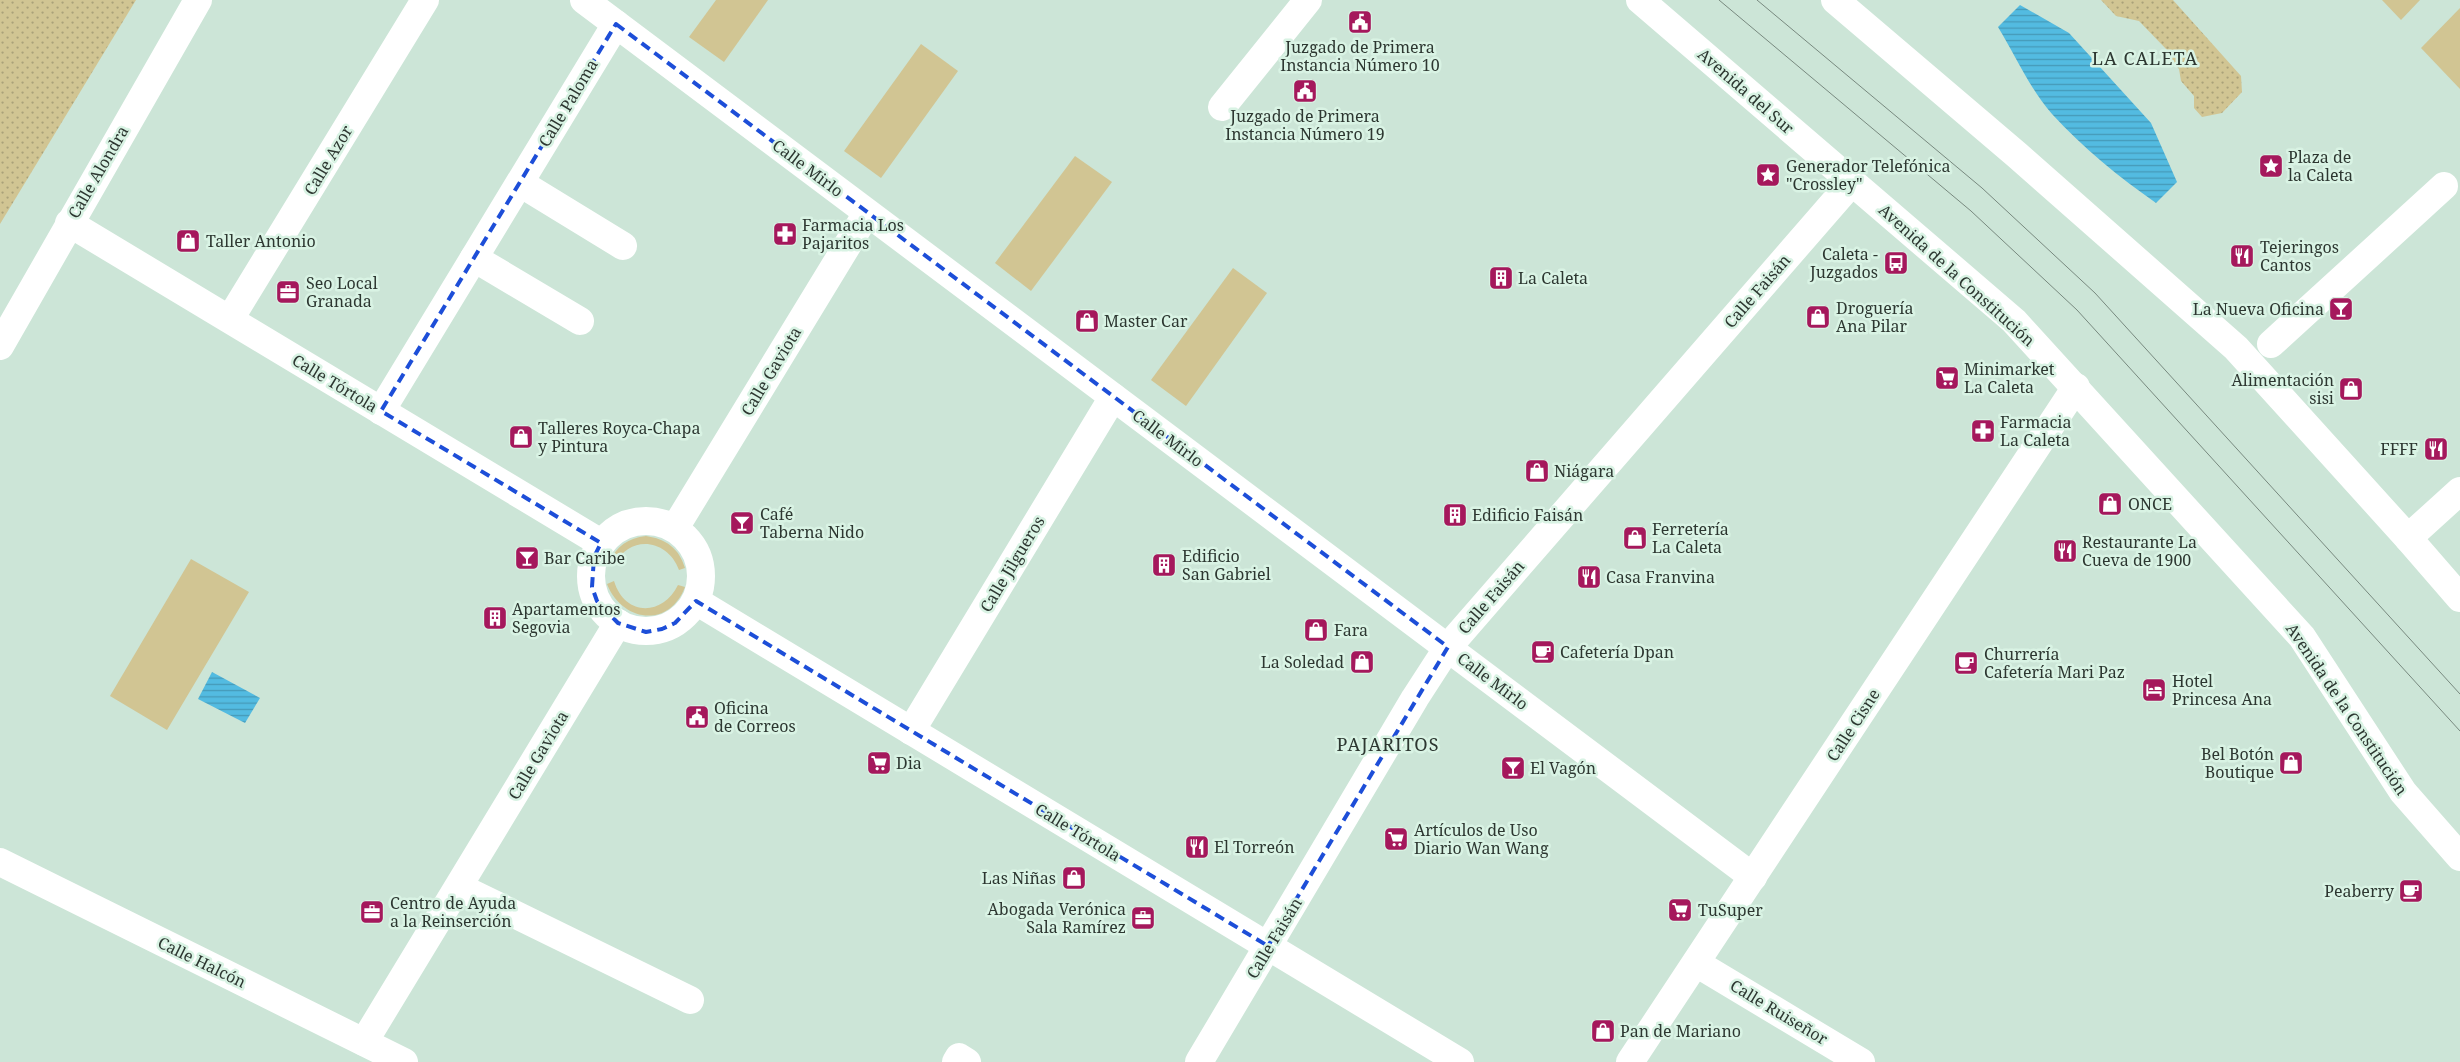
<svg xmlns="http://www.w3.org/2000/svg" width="2460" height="1062" font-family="'Noto Serif',serif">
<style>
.green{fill:#d1c593}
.park{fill:url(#park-dots)}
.water{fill:url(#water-rules)}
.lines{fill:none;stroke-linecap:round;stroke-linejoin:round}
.minor{stroke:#fff;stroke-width:28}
.major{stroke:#fff;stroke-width:28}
.tram{stroke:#78897f;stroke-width:1}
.marked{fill:none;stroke:#1d4ed8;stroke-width:4;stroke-dasharray:10 6;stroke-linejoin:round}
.labels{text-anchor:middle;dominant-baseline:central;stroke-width:5;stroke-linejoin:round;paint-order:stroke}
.poi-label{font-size:16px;fill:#2d3731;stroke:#d9f3e4;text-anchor:start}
.street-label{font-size:16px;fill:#2d3731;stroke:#d9f3e4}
.neighbourhood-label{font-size:18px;letter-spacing:1px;fill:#2d3731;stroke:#d9f3e4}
</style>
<defs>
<pattern id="park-dots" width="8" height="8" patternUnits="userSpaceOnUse" patternTransform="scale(1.25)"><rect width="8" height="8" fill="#d1c593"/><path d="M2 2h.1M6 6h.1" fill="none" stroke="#aaa179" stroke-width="1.8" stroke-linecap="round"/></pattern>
<pattern id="water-rules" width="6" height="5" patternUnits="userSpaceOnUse" patternTransform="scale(1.25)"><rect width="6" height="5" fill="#53bbe1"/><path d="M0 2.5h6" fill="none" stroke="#4599b7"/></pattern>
</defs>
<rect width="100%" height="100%" fill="#cce5d7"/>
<g class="green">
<path d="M 716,0 L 768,0 L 724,62 L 689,37 Z"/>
<path d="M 2382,0 L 2420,0 L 2401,20 Z"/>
<path d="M 2460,8 L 2460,89 L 2421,48 Z"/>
<path d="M 921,44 L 958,71 L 881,178 L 844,151 Z"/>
<path d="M 1075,156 L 1112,182 L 1031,291 L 995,263 Z"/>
<path d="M 1233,268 L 1267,293 L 1186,406 L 1151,380 Z"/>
<path d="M 646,536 C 666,539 679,548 685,568 L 679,570 C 668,539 630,534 615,564 L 609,562 C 617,546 628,538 646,536 Z"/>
<path d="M 191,559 L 249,592 L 167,730 L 110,696 Z"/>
<path d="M 614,581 C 625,617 663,616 678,585 L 685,587 C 669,629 622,622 607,584 Z"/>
</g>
<g class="park">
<path d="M 0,0 L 136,0 L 0,224 Z"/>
<path d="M 2101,0 L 2173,0 L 2241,76 L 2242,92 L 2222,113 L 2202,117 L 2194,108 L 2194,96 L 2181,81 L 2179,69 L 2169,58 L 2168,51 L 2139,21 L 2116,16 Z"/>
</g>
<g class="water">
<path d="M 2020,5 L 2069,33 L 2151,123 L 2177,182 L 2156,203 C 2119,177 2083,148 2052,114 C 2030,89 2015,55 1998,27 Z"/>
<path d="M 212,672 L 260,698 L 245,723 L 198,699 Z"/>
</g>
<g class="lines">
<g class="minor">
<path d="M 584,0 L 1753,877"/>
<path d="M 1222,107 L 1308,0"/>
<path d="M 520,183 L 623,246"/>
<path d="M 69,223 L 601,543"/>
<path d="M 474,258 L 580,321"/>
<path d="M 230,319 L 425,0"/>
<path d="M 2271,344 L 2444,186"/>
<path d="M 381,411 L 616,24"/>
<circle cx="646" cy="576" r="55"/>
<path d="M 675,528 L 867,213"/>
<path d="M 2408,538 L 2460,491"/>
<path d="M 696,601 L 1460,1062"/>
<path d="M 911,731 L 1113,397"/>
<path d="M 459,887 L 690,1000"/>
<path d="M 1696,963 L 1861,1062"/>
<path d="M 364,1042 L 618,623"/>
<path d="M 956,1062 L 959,1057 L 967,1062"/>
<path d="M 1199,1062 L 1415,698 L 1448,647 L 1852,182"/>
<path d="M 1630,1062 L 2076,387"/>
</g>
<g class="major">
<path d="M 1640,0 L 2014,321 L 2302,637 L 2403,792 L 2460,857"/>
<path d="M 1835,0 L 2017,155 L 2236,348 L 2408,538 L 2460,598"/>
<path d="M 0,346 L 198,0"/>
<path d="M 0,862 L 404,1062"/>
</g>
<g class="tram">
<path d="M 1719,0 L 1971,211 L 2077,310 L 2460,731"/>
<path d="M 1757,0 L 1982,188 L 2095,293 L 2460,694"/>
</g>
</g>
<path class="marked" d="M 616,24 L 1448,647 L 1268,946 L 696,601 L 675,623 L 662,629 L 646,632 L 618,623 L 597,601 L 592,587 L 594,557 L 601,543 L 381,411 Z"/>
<defs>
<symbol id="civic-square" viewBox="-11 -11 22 22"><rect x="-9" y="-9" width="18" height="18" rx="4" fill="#a5185c" stroke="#d9f3e4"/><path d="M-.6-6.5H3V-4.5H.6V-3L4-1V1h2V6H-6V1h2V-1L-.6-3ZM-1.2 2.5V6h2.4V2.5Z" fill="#fff"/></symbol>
<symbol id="sight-square" viewBox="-11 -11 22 22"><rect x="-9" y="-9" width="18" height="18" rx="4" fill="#a5185c" stroke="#d9f3e4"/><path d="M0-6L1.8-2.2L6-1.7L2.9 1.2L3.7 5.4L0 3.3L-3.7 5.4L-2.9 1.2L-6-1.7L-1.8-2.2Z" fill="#fff"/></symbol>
<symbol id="pharmacy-square" viewBox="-11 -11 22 22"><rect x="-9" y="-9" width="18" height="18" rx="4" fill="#a5185c" stroke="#d9f3e4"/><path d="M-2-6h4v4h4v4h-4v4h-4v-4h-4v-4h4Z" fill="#fff"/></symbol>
<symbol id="shop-square" viewBox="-11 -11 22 22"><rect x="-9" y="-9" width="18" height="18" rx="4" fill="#a5185c" stroke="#d9f3e4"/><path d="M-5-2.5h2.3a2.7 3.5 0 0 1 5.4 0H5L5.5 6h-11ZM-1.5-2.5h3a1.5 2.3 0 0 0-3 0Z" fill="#fff"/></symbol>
<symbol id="restaurant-square" viewBox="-11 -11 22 22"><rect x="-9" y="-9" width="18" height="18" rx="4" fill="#a5185c" stroke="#d9f3e4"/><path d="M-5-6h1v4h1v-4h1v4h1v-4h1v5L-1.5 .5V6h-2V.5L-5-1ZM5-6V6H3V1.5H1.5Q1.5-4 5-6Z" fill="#fff"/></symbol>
<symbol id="bus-square" viewBox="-11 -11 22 22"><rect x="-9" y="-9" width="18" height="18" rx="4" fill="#a5185c" stroke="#d9f3e4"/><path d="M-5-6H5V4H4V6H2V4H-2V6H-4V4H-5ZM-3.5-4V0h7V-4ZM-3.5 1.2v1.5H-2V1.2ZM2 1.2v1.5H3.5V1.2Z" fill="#fff"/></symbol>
<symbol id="building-square" viewBox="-11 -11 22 22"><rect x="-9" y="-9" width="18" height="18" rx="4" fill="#a5185c" stroke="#d9f3e4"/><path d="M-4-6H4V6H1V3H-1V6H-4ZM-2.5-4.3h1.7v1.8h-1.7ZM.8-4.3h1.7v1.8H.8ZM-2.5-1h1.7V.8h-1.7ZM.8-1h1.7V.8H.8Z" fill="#fff"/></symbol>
<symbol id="office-square" viewBox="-11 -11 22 22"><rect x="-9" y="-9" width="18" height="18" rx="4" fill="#a5185c" stroke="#d9f3e4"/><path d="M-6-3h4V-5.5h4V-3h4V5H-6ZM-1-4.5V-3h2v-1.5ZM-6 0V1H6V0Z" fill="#fff"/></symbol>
<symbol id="bar-square" viewBox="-11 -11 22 22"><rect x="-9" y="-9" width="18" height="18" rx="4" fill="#a5185c" stroke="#d9f3e4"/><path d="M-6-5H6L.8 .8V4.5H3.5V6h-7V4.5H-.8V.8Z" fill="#fff"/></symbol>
<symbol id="supermarket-square" viewBox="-11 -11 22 22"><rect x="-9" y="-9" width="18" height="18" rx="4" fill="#a5185c" stroke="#d9f3e4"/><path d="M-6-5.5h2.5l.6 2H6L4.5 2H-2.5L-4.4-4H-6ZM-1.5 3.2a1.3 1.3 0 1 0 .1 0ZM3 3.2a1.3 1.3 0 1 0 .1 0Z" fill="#fff"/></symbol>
<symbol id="cafe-square" viewBox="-11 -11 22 22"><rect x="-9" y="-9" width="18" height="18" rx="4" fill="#a5185c" stroke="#d9f3e4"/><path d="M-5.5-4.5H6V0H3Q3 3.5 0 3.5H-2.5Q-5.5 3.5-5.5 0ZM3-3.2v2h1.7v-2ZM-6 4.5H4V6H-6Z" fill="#fff"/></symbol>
<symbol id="hotel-square" viewBox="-11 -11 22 22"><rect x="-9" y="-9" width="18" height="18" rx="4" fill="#a5185c" stroke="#d9f3e4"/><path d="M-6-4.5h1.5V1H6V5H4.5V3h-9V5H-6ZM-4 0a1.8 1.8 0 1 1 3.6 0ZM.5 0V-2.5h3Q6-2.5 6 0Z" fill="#fff"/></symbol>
</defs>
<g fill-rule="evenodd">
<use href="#civic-square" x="1346" y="8" width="28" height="28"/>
<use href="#civic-square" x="1291" y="77" width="28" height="28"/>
<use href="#sight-square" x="2257" y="152" width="28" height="28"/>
<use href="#sight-square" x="1754" y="161" width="28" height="28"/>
<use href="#pharmacy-square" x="771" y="220" width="28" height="28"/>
<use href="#shop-square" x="174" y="227" width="28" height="28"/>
<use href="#restaurant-square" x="2228" y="242" width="28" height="28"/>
<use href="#bus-square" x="1882" y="249" width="28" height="28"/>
<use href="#building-square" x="1487" y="264" width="28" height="28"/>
<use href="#office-square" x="274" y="278" width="28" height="28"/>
<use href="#bar-square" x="2327" y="295" width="28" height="28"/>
<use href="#shop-square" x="1804" y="303" width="28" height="28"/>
<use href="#shop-square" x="1073" y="307" width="28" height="28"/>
<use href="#supermarket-square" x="1933" y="364" width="28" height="28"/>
<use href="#shop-square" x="2337" y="375" width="28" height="28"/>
<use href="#pharmacy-square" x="1969" y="417" width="28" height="28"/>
<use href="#shop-square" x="507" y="423" width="28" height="28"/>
<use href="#restaurant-square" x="2422" y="435" width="28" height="28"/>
<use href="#shop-square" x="1523" y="457" width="28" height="28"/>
<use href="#shop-square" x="2096" y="490" width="28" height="28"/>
<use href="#building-square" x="1441" y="501" width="28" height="28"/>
<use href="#bar-square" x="728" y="509" width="28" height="28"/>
<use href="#shop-square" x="1621" y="524" width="28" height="28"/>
<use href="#restaurant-square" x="2051" y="537" width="28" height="28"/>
<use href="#bar-square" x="513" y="544" width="28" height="28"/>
<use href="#building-square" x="1150" y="551" width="28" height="28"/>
<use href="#restaurant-square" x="1575" y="563" width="28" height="28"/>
<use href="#building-square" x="481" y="604" width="28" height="28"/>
<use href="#shop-square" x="1302" y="616" width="28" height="28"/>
<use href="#cafe-square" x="1529" y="638" width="28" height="28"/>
<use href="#shop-square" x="1348" y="648" width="28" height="28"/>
<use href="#cafe-square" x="1952" y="649" width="28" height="28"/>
<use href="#hotel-square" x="2140" y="676" width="28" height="28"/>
<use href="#civic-square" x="683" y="703" width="28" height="28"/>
<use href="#supermarket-square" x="865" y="749" width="28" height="28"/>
<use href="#shop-square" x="2277" y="749" width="28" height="28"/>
<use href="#bar-square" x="1499" y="754" width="28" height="28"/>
<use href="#supermarket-square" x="1382" y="825" width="28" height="28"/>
<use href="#restaurant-square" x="1183" y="833" width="28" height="28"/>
<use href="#shop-square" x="1060" y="864" width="28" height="28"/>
<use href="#cafe-square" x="2397" y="877" width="28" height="28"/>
<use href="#supermarket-square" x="1666" y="896" width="28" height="28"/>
<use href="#office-square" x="358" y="898" width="28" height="28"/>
<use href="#office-square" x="1129" y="904" width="28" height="28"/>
<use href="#shop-square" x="1589" y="1017" width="28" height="28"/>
</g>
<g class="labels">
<g class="poi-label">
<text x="1360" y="47" text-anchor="middle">Juzgado de Primera<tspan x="1360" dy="18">Instancia Número 10</tspan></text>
<text x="1305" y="116" text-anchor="middle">Juzgado de Primera<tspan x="1305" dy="18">Instancia Número 19</tspan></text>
<text x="2288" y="157">Plaza de<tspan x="2288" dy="18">la Caleta</tspan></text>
<text x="1786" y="166">Generador Telefónica<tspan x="1786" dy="18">"Crossley"</tspan></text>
<text x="802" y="225">Farmacia Los<tspan x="802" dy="18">Pajaritos</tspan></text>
<text x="206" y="241">Taller Antonio</text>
<text x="2260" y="247">Tejeringos<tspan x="2260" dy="18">Cantos</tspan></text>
<text x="1878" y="254" text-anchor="end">Caleta -<tspan x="1878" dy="18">Juzgados</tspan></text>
<text x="1518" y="278">La Caleta</text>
<text x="306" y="283">Seo Local<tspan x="306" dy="18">Granada</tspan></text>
<text x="1836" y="308">Droguería<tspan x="1836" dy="18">Ana Pilar</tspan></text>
<text x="2324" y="309" text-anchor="end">La Nueva Oficina</text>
<text x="1104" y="321">Master Car</text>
<text x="1964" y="369">Minimarket<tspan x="1964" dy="18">La Caleta</tspan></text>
<text x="2334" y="380" text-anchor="end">Alimentación<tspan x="2334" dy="18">sisi</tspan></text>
<text x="2000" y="422">Farmacia<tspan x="2000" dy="18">La Caleta</tspan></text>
<text x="538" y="428">Talleres Royca-Chapa<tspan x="538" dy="18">y Pintura</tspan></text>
<text x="2418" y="449" text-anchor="end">FFFF</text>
<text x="1554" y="471">Niágara</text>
<text x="2128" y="504">ONCE</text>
<text x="760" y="514">Café<tspan x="760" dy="18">Taberna Nido</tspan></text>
<text x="1472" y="515">Edificio Faisán</text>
<text x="1652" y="529">Ferretería<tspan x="1652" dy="18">La Caleta</tspan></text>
<text x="2082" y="542">Restaurante La<tspan x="2082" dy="18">Cueva de 1900</tspan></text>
<text x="1182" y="556">Edificio<tspan x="1182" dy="18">San Gabriel</tspan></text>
<text x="544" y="558">Bar Caribe</text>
<text x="1606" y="577">Casa Franvina</text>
<text x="512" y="609">Apartamentos<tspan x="512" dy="18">Segovia</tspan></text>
<text x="1334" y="630">Fara</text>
<text x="1560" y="652">Cafetería Dpan</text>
<text x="1984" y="654">Churrería<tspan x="1984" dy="18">Cafetería Mari Paz</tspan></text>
<text x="1344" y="662" text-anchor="end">La Soledad</text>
<text x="2172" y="681">Hotel<tspan x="2172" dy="18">Princesa Ana</tspan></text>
<text x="714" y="708">Oficina<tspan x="714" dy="18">de Correos</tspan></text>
<text x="2274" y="754" text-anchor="end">Bel Botón<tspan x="2274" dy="18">Boutique</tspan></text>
<text x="896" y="763">Dia</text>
<text x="1530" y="768">El Vagón</text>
<text x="1414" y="830">Artículos de Uso<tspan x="1414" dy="18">Diario Wan Wang</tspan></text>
<text x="1214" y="847">El Torreón</text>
<text x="1056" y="878" text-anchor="end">Las Niñas</text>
<text x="2394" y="891" text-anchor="end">Peaberry</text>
<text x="390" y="903">Centro de Ayuda<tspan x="390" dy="18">a la Reinserción</tspan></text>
<text x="1126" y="909" text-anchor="end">Abogada Verónica<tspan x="1126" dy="18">Sala Ramírez</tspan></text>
<text x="1698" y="910">TuSuper</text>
<text x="1620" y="1031">Pan de Mariano</text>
</g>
<g class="street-label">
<text transform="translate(1746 91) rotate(41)">Avenida del Sur</text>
<text transform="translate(568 103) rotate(-59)">Calle Paloma</text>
<text transform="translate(328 160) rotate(-59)">Calle Azor</text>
<text transform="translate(808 168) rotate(37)">Calle Mirlo</text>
<text transform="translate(98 172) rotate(-60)">Calle Alondra</text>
<text transform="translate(1957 275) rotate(42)">Avenida de la Constitución</text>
<text transform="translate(1757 291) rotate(-49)">Calle Faisán</text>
<text transform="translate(771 371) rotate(-59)">Calle Gaviota</text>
<text transform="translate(335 383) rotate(31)">Calle Tórtola</text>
<text transform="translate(1168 438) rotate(37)">Calle Mirlo</text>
<text transform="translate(1012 564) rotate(-59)">Calle Jilgueros</text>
<text transform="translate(1491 597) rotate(-49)">Calle Faisán</text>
<text transform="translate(1493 681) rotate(37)">Calle Mirlo</text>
<text transform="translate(2347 709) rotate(56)">Avenida de la Constitución</text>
<text transform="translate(1853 725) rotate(-57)">Calle Cisne</text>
<text transform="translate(538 755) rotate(-59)">Calle Gaviota</text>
<text transform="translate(1078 832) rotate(31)">Calle Tórtola</text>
<text transform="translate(1274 938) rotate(-59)">Calle Faisán</text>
<text transform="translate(202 962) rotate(26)">Calle Halcón</text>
<text transform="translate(1779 1012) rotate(31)">Calle Ruiseñor</text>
</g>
<g class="neighbourhood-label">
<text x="2145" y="58">LA CALETA</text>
<text x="1388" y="744">PAJARITOS</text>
</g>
</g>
</svg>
